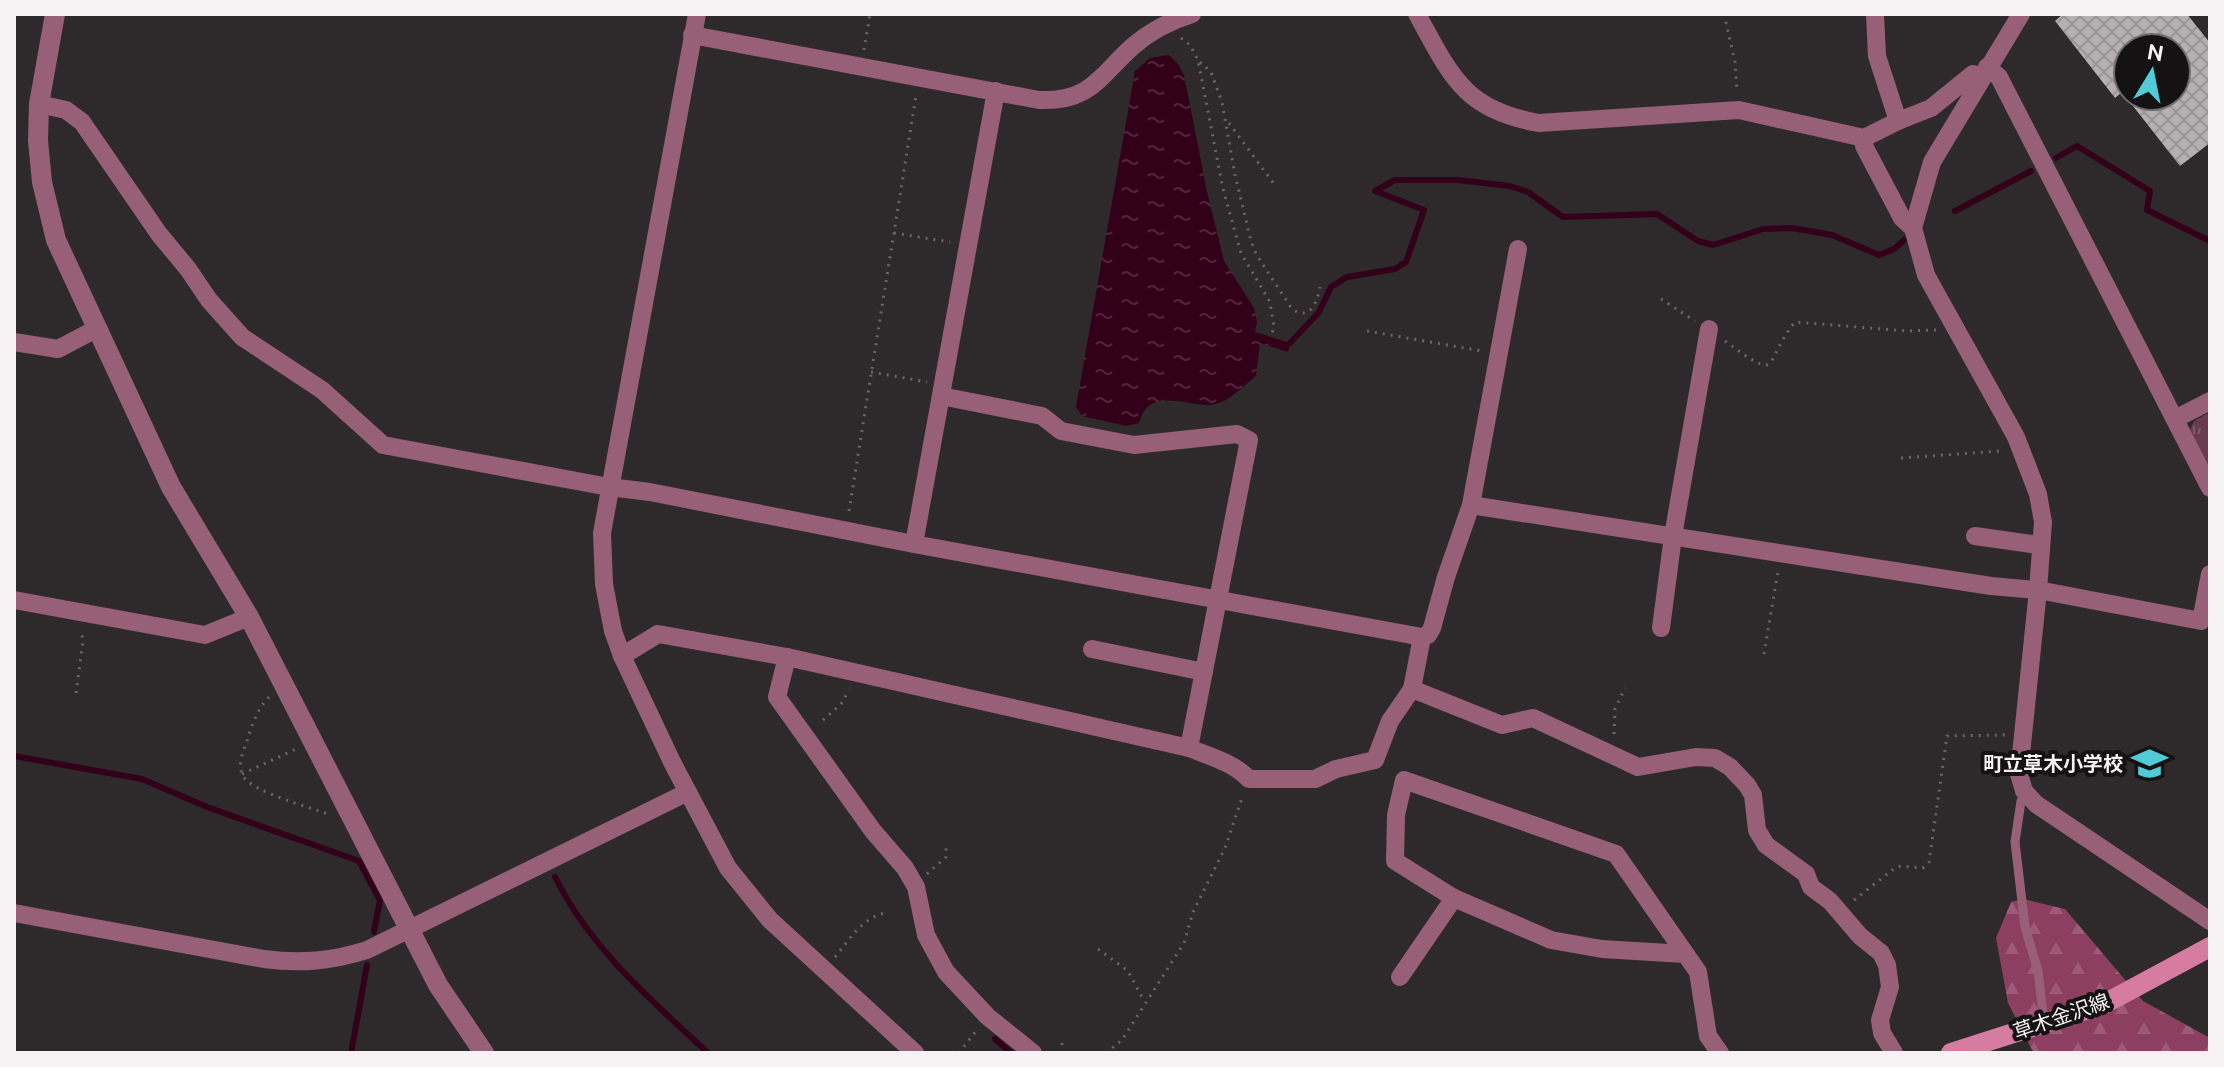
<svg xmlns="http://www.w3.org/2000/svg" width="2224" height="1067" font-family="Ubuntu,'Noto Sans JP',sans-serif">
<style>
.grass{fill:url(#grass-tufts)}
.forest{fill:url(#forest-firs)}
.water{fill:url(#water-ripples)}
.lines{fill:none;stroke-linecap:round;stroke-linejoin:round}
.stream{stroke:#33001a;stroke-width:6}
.building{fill:url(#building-cross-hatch);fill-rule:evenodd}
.path{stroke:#6b6668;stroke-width:3;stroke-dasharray:2 6;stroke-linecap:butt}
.service{stroke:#976076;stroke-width:9}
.minor{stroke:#976076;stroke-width:18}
.tertiary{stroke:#976076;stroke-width:20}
.secondary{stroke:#d57ca0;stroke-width:20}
.labels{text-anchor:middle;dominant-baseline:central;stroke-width:8;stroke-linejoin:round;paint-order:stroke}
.poi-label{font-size:20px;font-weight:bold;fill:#f6f2f3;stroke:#141213;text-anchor:end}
.street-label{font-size:20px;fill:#f6f2f3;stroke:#141213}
</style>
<defs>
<pattern id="grass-tufts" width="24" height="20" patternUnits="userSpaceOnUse" patternTransform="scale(2)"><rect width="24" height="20" fill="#6a3b4e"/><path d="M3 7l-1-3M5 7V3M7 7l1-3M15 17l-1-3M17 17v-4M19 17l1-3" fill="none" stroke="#805868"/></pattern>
<pattern id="forest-firs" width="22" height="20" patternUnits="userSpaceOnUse" patternTransform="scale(2)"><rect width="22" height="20" fill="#8d3f62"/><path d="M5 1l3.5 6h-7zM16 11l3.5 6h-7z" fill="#9e5b79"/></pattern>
<pattern id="water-ripples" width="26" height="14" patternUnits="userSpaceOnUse" patternTransform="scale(2)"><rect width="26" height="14" fill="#33001a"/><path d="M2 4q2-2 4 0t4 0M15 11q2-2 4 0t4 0" fill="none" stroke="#51263c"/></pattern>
<pattern id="building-cross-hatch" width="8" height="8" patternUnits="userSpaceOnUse" patternTransform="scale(2)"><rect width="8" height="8" fill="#b5afb1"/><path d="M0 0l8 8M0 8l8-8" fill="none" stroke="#9a9697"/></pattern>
</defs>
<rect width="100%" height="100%" fill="#2e292b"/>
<path class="grass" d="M 2210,412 L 2210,471 L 2189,432 L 2194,421 Z"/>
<path class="forest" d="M 2023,899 L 2065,909 L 2143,1001 L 2210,1038 L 2210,1053 L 2037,1053 L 2032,1050 L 2008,1003 L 1996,938 L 2011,902 Z"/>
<path class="water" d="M 1169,55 L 1178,64 L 1184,75 L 1207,192 L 1224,261 L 1254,308 L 1257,322 L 1255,332 L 1290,343 L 1288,352 L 1260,343 L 1256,376 C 1244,385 1230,401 1215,404 C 1194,410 1149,383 1139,423 L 1126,426 L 1082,416 L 1076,407 L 1135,71 L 1150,58 Z"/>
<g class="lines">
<g class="stream">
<path d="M 2056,158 L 2077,146 L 2150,191 L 2147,210 L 2210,241"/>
<path d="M 1955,211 L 2031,171"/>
<path d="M 1290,343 L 1319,312 L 1331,287 L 1347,277 L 1395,269 L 1406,262 L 1424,210 L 1375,191 L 1395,180 L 1458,180 L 1510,186 L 1528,192 L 1563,217 L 1657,214 L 1698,241 L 1713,245 L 1763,229 L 1792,228 L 1832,235 L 1879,255 L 1894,249 L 1904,240"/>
<path d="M 14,756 L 142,779 L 207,807 L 359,861 L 380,900 L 374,932"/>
<path d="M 555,877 C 591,949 650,999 708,1053"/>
<path d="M 995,1039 L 1011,1053"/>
<path d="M 351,1053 L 367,965"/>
</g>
</g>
<path class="building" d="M 2063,14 L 2187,14 L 2210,43 L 2210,143 L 2180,166 L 2122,92 L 2115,98 L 2055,21 ZM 2128,48 L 2176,48 L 2176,96 L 2128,96 Z"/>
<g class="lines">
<g class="path">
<path d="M 1724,14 L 1735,62 L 1737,91"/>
<path d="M 1181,38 L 1190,45 L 1198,60 L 1223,189 L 1241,253 L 1270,302 L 1274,327 L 1272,334"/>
<path d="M 864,50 L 870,14"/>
<path d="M 1200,62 L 1211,72 L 1222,102 L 1235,175 L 1251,241 L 1256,254 L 1292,309 C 1310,321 1317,303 1320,287"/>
<path d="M 1229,123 L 1274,184"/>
<path d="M 894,233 L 950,242"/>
<path d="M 1661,299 L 1695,321"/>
<path d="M 1367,331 L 1482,351"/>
<path d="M 1725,341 C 1784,384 1761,364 1795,322 L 1907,331 L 1936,330"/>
<path d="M 871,372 L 927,382"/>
<path d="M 1901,458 L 2001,451"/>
<path d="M 849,511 L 916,96"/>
<path d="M 1764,654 L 1778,571"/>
<path d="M 76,693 L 83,641 L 81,630"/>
<path d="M 269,697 C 257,709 252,725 247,741 C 243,752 237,765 243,776 C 252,792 309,807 328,814"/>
<path d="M 823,720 L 841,704 L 849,690"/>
<path d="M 1614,734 L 1615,709 L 1625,688"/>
<path d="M 242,774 L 296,749"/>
<path d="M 927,874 L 946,857 L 946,846"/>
<path d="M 1854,900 L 1895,868 L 1901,866 L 1923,868 L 1929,862 L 1947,736 L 2006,735"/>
<path d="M 1098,949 L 1128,971 L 1144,1001"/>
<path d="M 835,957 C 850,939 862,918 885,913"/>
<path d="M 959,1053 L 976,1031"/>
<path d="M 1062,1053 L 1062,1040"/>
<path d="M 1106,1053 L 1122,1040 L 1184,943 L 1193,912 L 1225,848 L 1243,795"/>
</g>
<path class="service" d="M 2027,794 L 2021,801 L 2015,842 L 2025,927 L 2038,971 L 2044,1022"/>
<g class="minor">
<path d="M 697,14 L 602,533 L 604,584 L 613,631 L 622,656 L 673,764 L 728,868 L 770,920 L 915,1053"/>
<path d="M 1417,14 C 1451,76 1464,110 1539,123 L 1739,110 L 1864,138 L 1898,121 L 1877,56 L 1875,14"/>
<path d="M 2021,14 L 1932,162 L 1913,228 L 1926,275 L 2016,437 L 2038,494 L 2043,522 L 2038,590 L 2019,774 L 2024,791 L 2036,804 L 2210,921"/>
<path d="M 692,35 L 1039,100 C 1090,102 1099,77 1132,47 C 1149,32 1170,21 1192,14"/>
<path d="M 1987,67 L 1999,77 L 2210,488"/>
<path d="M 39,104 L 66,110 L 82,122 L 159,234 L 188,269 L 209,300 L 242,337 L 322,390 L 383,445 L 609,487 L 650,492 L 914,544 L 1422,637 L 1428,635 L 1432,628 L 1446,577 L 1471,505 L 1991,586 L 2038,590 L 2201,621 L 2210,574"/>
<path d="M 1898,121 L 1931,108 L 1973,74 L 1981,76"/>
<path d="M 1864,138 L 1864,146 L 1902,218 L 1913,228"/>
<path d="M 14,342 L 58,349 L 98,328"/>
<path d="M 2175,419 L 2210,401"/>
<path d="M 1471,505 L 1518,249"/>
<path d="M 1975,536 L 2039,545"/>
<path d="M 914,544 L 996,91"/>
<path d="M 14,600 L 205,635 L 249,617"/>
<path d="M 1661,628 L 1673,536 L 1709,329"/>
<path d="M 1422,637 L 1412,689 L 1502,725 L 1533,718 L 1638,767 L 1696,757 L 1715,758 L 1730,767 L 1747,785 L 1753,795 L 1757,830 L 1766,845 L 1806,874 L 1811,887 L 1830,901 L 1860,936 L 1881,953 L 1887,965 L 1890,987 L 1880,1020 L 1882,1033 L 1894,1053"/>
<path d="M 1092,649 L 1204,672"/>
<path d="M 622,656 L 658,634 L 787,657 L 1189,748 L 1249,440 L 1237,434 L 1134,445 L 1061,431 L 1042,416 L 941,396"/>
<path d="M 787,657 L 777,697 L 873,831 L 905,868 L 916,887 L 926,935 L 946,972 L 987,1016 L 1033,1053"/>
<path d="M 1189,748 C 1209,756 1234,763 1249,779 L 1315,779 L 1336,769 L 1375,760 L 1390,721 L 1412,689"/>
<path d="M 1454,898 L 1551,940 L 1602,949 L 1685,954"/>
<path d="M 14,913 L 264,959 C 301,964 332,961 367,950 L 688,792"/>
<path d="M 1400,977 L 1454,898 L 1395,861 L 1396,815 L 1404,780 L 1616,854 L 1698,972 L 1708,1036 L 1720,1053"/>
</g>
<path class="tertiary" d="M 55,14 L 39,104 L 38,141 L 42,182 L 56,240 L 171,487 L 249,617 L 438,985 L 484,1053"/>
<path class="secondary" d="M 1951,1053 L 2104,1004 L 2210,947"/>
</g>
<defs>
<symbol id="school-bare" viewBox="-9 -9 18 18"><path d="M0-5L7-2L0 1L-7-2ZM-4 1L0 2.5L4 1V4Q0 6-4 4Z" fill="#52cbd8" stroke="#141213" stroke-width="2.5" paint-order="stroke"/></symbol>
</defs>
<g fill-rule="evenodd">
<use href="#school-bare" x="2124" y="738" width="51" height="51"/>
</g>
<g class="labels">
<g class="poi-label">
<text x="2123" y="763">町立草木小学校</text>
</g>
<g class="street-label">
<text transform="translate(2061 1016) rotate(-19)">草木金沢線</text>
</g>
</g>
<rect width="2224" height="1067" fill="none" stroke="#f6f2f3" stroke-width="32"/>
<g transform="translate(2152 72) rotate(10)"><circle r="38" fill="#141213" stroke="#6e6c6d" stroke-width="2"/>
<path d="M0-6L14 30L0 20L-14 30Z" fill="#52cbd8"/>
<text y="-12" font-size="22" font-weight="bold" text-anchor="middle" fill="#f6f2f3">N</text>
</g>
</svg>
